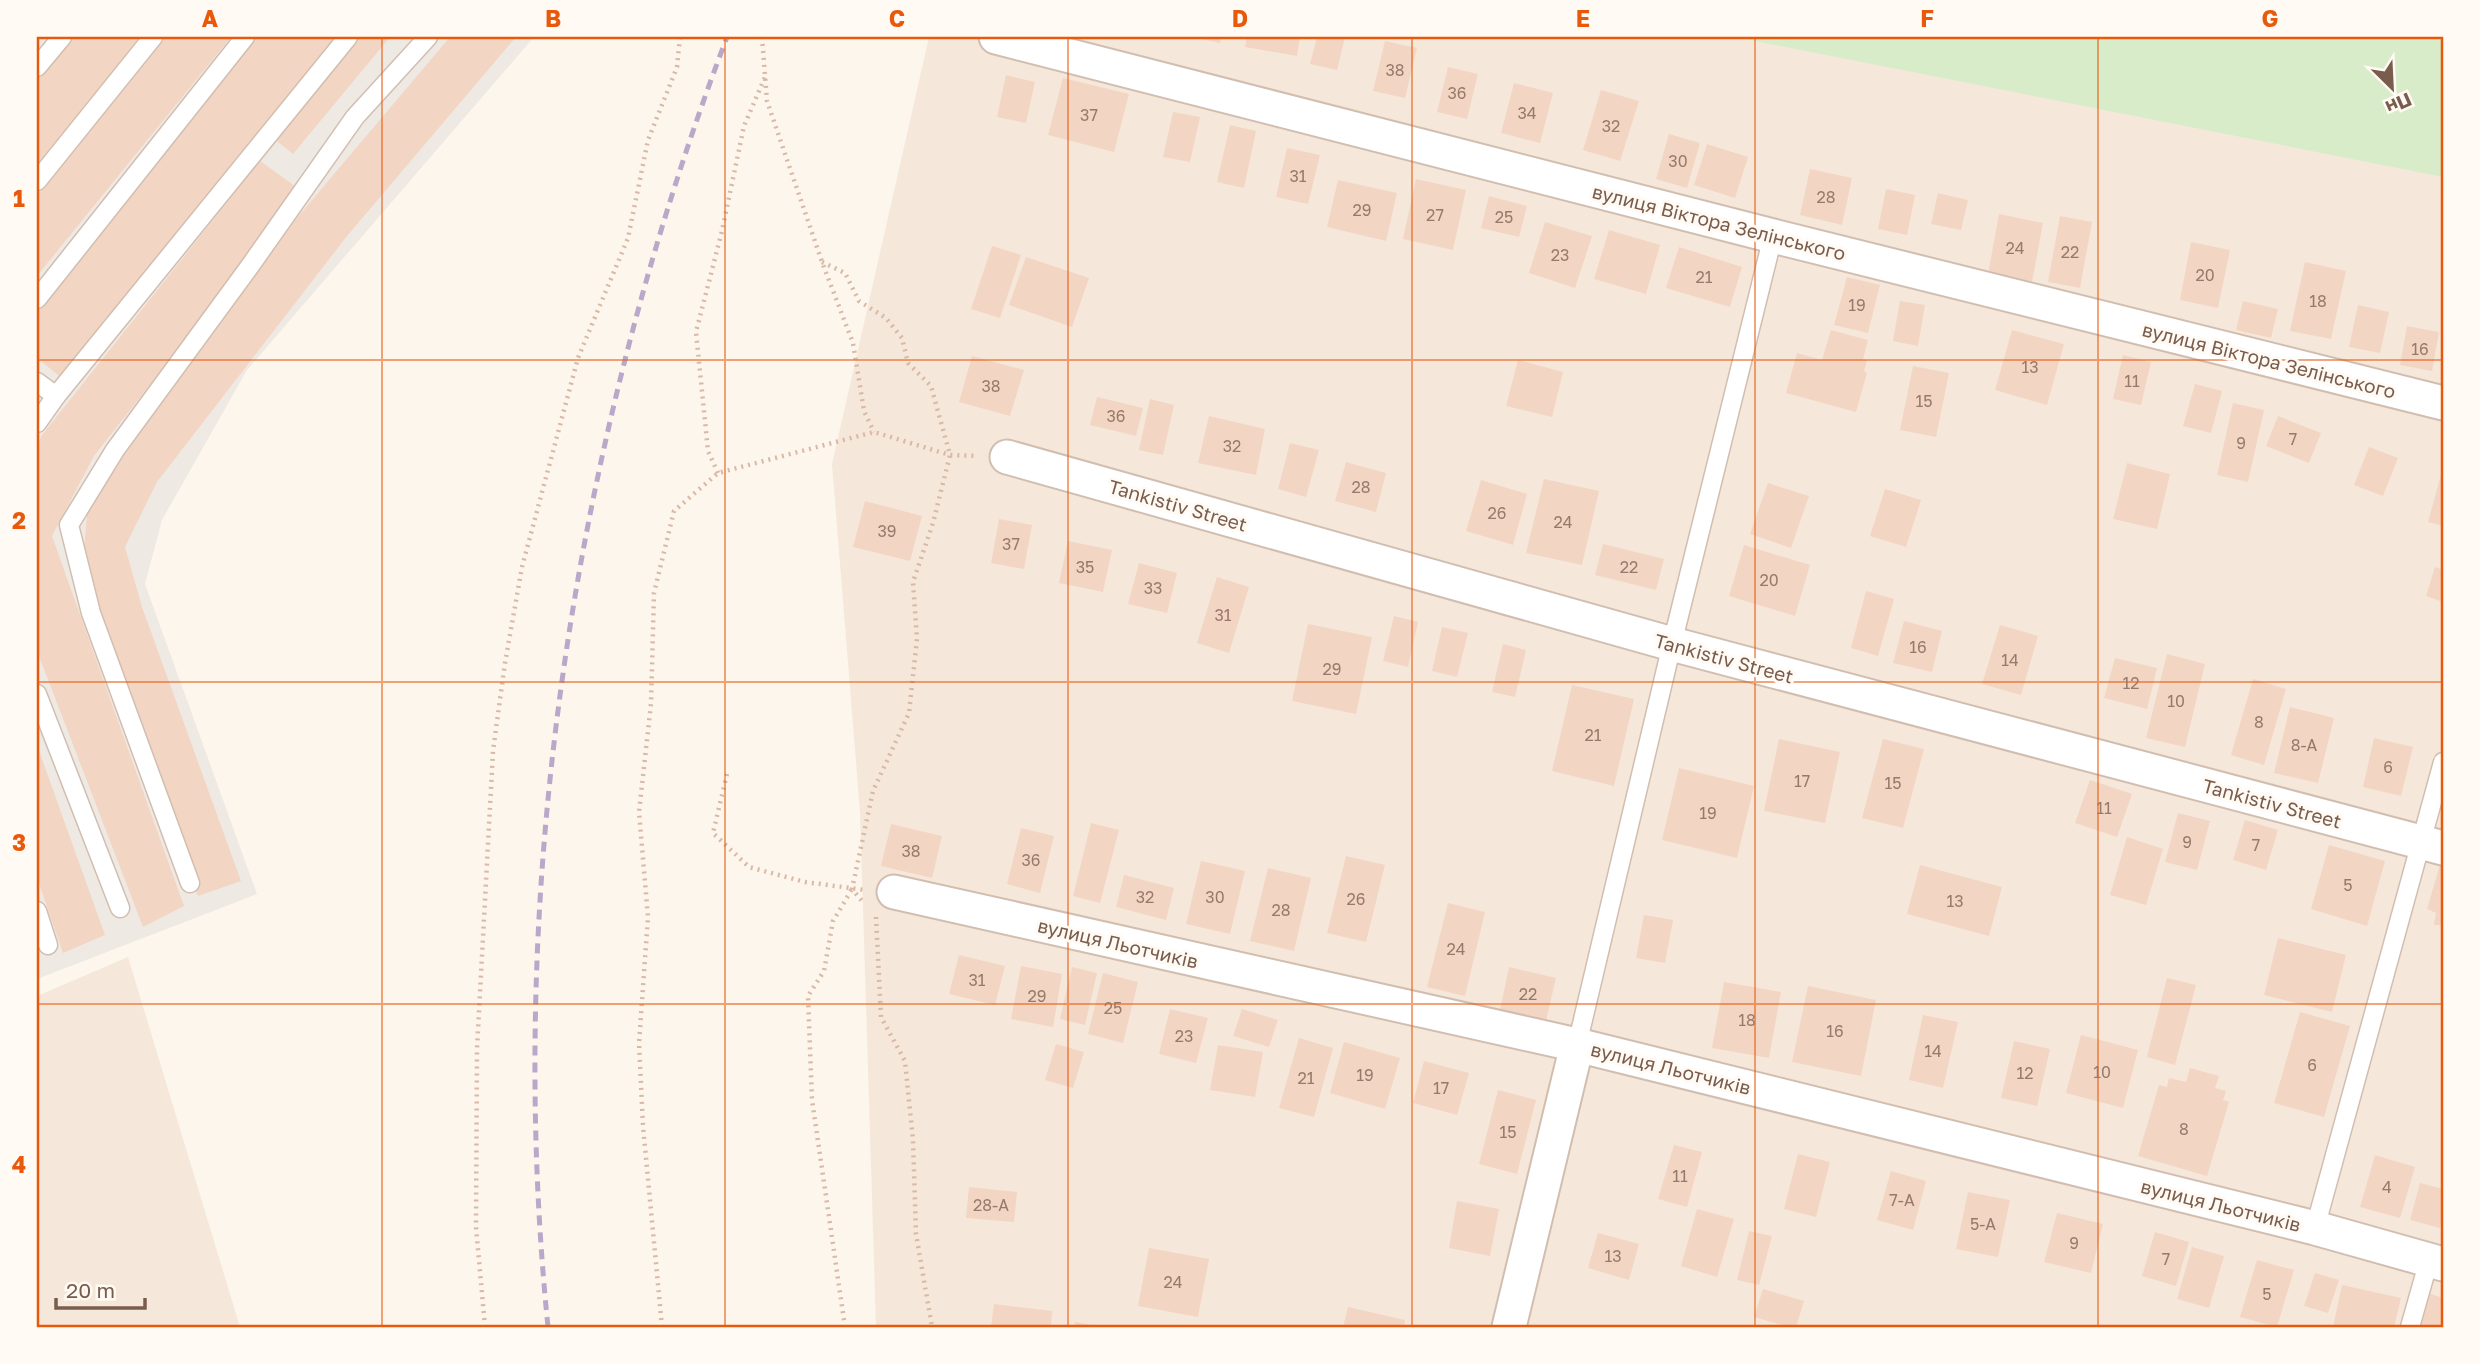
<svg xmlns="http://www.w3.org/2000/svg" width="2480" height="1364" font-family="'Golos Text',sans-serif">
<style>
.residential{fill:#f5e8da}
.industrial{fill:#efe9e4}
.green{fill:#d8ecc9}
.building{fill:#f3d5c3}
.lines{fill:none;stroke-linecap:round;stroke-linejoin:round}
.service-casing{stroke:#d1beb0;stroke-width:21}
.minor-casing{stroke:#d1beb0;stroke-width:37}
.path{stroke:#d9b8a5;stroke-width:4.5;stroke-dasharray:2 5;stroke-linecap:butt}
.service{stroke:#fff;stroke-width:18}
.minor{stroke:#fff;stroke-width:33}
.rail{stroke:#b9a8c9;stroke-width:5;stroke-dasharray:10 7;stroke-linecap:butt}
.grid{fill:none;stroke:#e8590c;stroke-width:2;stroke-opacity:0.55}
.labels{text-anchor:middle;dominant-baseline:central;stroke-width:6;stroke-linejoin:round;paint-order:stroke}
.number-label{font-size:16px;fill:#987a6a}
.street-label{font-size:19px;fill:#7a5c4d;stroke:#fffaf3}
.neatline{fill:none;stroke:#e8590c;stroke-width:2.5}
.grid-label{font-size:23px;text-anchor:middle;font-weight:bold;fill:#e8590c}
</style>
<rect width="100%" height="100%" fill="#fdf6ec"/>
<g class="residential">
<path d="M 929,37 L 2443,37 L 2443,1327 L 876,1327 L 860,812 L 832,464 Z"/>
<path d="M 128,957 L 240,1327 L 37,1327 L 37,996 Z"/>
</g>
<path class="industrial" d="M 37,37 L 534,37 L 247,370 L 162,520 L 145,584 L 257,894 L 37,979 Z"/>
<path class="green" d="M 1735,37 L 2443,37 L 2443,177 Z"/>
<g class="building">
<path d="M 71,37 L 143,37 L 37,166 L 37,78 Z"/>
<path d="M 165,37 L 231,37 L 37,276 L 37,195 Z"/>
<path d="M 257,37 L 336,37 L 63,379 L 37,358 L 37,312 Z"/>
<path d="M 356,37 L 390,37 L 293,154 L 273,138 Z"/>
<path d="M 450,37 L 516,37 L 347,236 L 157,482 L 125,547 L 142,607 L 241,881 L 198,896 L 83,560 L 88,505 L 296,219 Z"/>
<path d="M 1194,37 L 1221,37 L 1220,43 Z"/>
<path d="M 1247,37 L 1300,37 L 1297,56 L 1245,47 Z"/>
<path d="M 1317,37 L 1345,37 L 1337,70 L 1310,64 Z"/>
<path d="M 1385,41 L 1417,48 L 1405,98 L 1373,91 Z"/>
<path d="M 1448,67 L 1478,74 L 1467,119 L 1437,112 Z"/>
<path d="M 1006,75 L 1035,82 L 1026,123 L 997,117 Z"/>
<path d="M 1063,78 L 1129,94 L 1114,152 L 1048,135 Z"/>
<path d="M 1514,83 L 1553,93 L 1540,143 L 1501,133 Z"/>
<path d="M 1601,90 L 1639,101 L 1620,161 L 1583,150 Z"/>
<path d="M 1173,112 L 1200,117 L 1190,162 L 1163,157 Z"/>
<path d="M 1230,125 L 1256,131 L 1244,188 L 1217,182 Z"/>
<path d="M 1669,134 L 1700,143 L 1687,188 L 1656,179 Z"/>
<path d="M 1707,144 L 1748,157 L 1735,198 L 1694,185 Z"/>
<path d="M 1287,148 L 1320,155 L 1308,204 L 1276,197 Z"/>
<path d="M 260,161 L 302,191 L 94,456 L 52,536 L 184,906 L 143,927 L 37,651 L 37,445 L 42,435 Z"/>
<path d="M 1810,169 L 1852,178 L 1842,225 L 1800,215 Z"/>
<path d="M 1416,179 L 1466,190 L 1453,250 L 1403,239 Z"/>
<path d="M 1338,180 L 1397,193 L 1386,241 L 1327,227 Z"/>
<path d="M 1886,189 L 1915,195 L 1907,235 L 1878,229 Z"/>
<path d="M 1938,193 L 1968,200 L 1961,230 L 1931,224 Z"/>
<path d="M 1489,196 L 1527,206 L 1519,237 L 1481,228 Z"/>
<path d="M 1999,214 L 2043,223 L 2032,282 L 1988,274 Z"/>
<path d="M 2060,216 L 2092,222 L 2080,288 L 2048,282 Z"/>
<path d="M 1545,222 L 1592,236 L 1575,288 L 1529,273 Z"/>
<path d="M 1609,230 L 1660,245 L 1646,294 L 1594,279 Z"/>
<path d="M 2191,242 L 2230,250 L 2218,308 L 2180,300 Z"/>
<path d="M 992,246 L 1021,255 L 1000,318 L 971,309 Z"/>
<path d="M 1679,247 L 1742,267 L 1730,307 L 1666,288 Z"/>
<path d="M 1026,257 L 1089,278 L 1072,327 L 1009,305 Z"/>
<path d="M 2305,262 L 2346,271 L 2331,339 L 2290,331 Z"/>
<path d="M 1847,277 L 1880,285 L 1868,333 L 1834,325 Z"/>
<path d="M 1900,301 L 1925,305 L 1918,346 L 1893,341 Z"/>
<path d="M 2243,301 L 2278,309 L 2271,338 L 2236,330 Z"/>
<path d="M 2358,305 L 2389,312 L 2380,353 L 2349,347 Z"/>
<path d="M 2407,326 L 2439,332 L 2432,371 L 2400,365 Z"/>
<path d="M 1831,330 L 1868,340 L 1863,359 L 1867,360 L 1864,371 L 1867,373 L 1856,412 L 1786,393 L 1797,353 L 1822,360 Z"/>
<path d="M 2012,330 L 2064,344 L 2047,405 L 1995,390 Z"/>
<path d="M 2123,355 L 2151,362 L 2141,405 L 2113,399 Z"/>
<path d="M 972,356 L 1024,370 L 1010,416 L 959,402 Z"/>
<path d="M 1518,360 L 1563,372 L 1552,417 L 1506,406 Z"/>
<path d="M 1913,366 L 1949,373 L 1936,437 L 1900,430 Z"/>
<path d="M 2195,384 L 2222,391 L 2211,433 L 2183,426 Z"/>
<path d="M 1097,397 L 1143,408 L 1136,436 L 1090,425 Z"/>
<path d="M 1150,399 L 1174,405 L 1163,455 L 1139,450 Z"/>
<path d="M 2233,403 L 2264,410 L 2248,482 L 2217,475 Z"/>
<path d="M 1209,416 L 1265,429 L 1256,475 L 1198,463 Z"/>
<path d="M 2278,416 L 2321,433 L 2309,463 L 2266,446 Z"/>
<path d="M 1290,443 L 1319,450 L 1306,497 L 1278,489 Z"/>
<path d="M 2369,447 L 2398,458 L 2383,496 L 2354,485 Z"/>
<path d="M 1346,462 L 1386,473 L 1376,512 L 1335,501 Z"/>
<path d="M 2127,463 L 2170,474 L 2157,529 L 2113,519 Z"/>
<path d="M 2443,467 L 2443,526 L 2428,522 Z"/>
<path d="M 1544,479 L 1599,491 L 1582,565 L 1526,553 Z"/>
<path d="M 1481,480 L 1527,494 L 1513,545 L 1466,531 Z"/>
<path d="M 1768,483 L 1809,496 L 1791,548 L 1750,534 Z"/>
<path d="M 1885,489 L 1921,500 L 1906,547 L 1870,536 Z"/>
<path d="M 865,501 L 922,516 L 910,561 L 853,547 Z"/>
<path d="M 999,519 L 1032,525 L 1024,569 L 991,563 Z"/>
<path d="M 1068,541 L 1112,550 L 1103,592 L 1059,583 Z"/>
<path d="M 1603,544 L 1664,559 L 1656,590 L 1595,575 Z"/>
<path d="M 1744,545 L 1810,565 L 1795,616 L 1729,596 Z"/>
<path d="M 1139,563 L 1177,573 L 1167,613 L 1128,604 Z"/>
<path d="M 2435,567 L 2443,570 L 2443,602 L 2426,596 Z"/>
<path d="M 1217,577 L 1249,587 L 1229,653 L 1197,643 Z"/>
<path d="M 1866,591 L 1894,599 L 1878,656 L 1851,648 Z"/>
<path d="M 1394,616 L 1418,622 L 1408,667 L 1383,661 Z"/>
<path d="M 1904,621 L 1942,631 L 1932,672 L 1893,663 Z"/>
<path d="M 1308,624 L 1372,637 L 1356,714 L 1292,701 Z"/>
<path d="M 2000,625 L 2038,636 L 2021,695 L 1982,684 Z"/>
<path d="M 1442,627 L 1468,633 L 1457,677 L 1432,671 Z"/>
<path d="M 1503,644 L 1526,650 L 1515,697 L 1492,692 Z"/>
<path d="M 2167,654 L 2205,664 L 2185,747 L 2146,738 Z"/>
<path d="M 2115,658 L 2157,668 L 2147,709 L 2104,698 Z"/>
<path d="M 2253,679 L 2286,689 L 2264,765 L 2231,755 Z"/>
<path d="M 1572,685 L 1634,699 L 1614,786 L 1552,771 Z"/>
<path d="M 2290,707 L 2334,718 L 2318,783 L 2274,773 Z"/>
<path d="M 2374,738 L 2413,747 L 2401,796 L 2363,787 Z"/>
<path d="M 1779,739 L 1840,752 L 1825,823 L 1764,811 Z"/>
<path d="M 1883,739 L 1924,749 L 1903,828 L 1862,818 Z"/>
<path d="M 37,745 L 105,935 L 63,953 L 37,878 Z"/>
<path d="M 1679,768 L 1754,786 L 1737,858 L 1662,840 Z"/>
<path d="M 2090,780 L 2132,794 L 2117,837 L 2075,823 Z"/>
<path d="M 2178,813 L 2210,821 L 2197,870 L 2165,862 Z"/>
<path d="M 2245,820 L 2278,830 L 2266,870 L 2233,860 Z"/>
<path d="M 1091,823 L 1119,830 L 1100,903 L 1073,896 Z"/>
<path d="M 891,824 L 942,836 L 932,878 L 881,866 Z"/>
<path d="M 1021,828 L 1054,836 L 1040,893 L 1007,884 Z"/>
<path d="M 2127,837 L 2163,849 L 2146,905 L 2110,895 Z"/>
<path d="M 2329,845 L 2385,861 L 2367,926 L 2311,909 Z"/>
<path d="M 1346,856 L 1385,865 L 1366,942 L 1327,933 Z"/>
<path d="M 1201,861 L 1245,871 L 1230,934 L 1186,924 Z"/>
<path d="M 1920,865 L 2002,887 L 1989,936 L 1907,914 Z"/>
<path d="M 2440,865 L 2443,866 L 2443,925 L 2434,925 L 2436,913 L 2427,909 Z"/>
<path d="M 1268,868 L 1311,878 L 1294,951 L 1250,941 Z"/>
<path d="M 1124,875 L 1174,888 L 1166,920 L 1116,907 Z"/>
<path d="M 1448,903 L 1485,912 L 1465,996 L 1427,987 Z"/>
<path d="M 1644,915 L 1673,920 L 1665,963 L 1636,958 Z"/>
<path d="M 2278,938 L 2346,955 L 2332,1012 L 2264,995 Z"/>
<path d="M 959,955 L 1005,966 L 995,1005 L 949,994 Z"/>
<path d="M 1021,966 L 1062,974 L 1053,1027 L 1011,1019 Z"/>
<path d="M 1072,967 L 1097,973 L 1085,1025 L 1060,1019 Z"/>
<path d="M 1509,967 L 1556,978 L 1546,1021 L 1500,1010 Z"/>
<path d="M 1103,973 L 1138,982 L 1123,1043 L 1088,1034 Z"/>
<path d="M 2167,978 L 2196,985 L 2175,1065 L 2147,1057 Z"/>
<path d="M 1724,982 L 1781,992 L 1769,1058 L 1712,1048 Z"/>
<path d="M 1808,986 L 1876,1000 L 1861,1076 L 1792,1062 Z"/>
<path d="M 1170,1009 L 1208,1018 L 1196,1063 L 1159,1054 Z"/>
<path d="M 1242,1009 L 1278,1020 L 1269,1047 L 1233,1036 Z"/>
<path d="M 2300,1012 L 2350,1026 L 2324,1117 L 2274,1103 Z"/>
<path d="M 1923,1015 L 1958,1022 L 1943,1088 L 1909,1080 Z"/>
<path d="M 2081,1035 L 2138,1050 L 2123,1108 L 2066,1093 Z"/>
<path d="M 1299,1038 L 1333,1048 L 1314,1117 L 1279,1108 Z"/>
<path d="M 2014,1041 L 2050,1049 L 2037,1106 L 2001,1098 Z"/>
<path d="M 1344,1042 L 1400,1058 L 1385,1109 L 1330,1093 Z"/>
<path d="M 1056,1044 L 1084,1052 L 1073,1088 L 1045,1080 Z"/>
<path d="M 1218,1045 L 1263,1052 L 1255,1097 L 1210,1090 Z"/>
<path d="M 1424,1061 L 1469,1073 L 1457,1115 L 1413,1103 Z"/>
<path d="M 2190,1068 L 2219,1076 L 2215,1088 L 2226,1091 L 2223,1100 L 2229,1102 L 2207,1176 L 2138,1156 L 2159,1085 L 2167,1087 L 2169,1078 L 2186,1082 Z"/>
<path d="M 1498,1090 L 1536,1100 L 1517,1174 L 1479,1164 Z"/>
<path d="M 1674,1145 L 1702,1152 L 1687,1207 L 1658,1199 Z"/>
<path d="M 1798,1154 L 1830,1162 L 1816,1217 L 1784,1209 Z"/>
<path d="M 2375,1155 L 2415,1167 L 2400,1218 L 2360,1207 Z"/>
<path d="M 1891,1171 L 1926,1181 L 1913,1230 L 1877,1220 Z"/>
<path d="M 2420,1183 L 2443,1189 L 2443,1215 L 2440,1228 L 2410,1220 Z"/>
<path d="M 969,1187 L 1017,1192 L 1014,1222 L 966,1218 Z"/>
<path d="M 1968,1192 L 2010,1200 L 1998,1257 L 1956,1249 Z"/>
<path d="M 1457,1201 L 1499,1209 L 1490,1256 L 1449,1248 Z"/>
<path d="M 1697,1209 L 1734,1219 L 1717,1277 L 1681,1266 Z"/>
<path d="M 2057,1213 L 2103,1224 L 2091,1273 L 2044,1262 Z"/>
<path d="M 1749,1231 L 1772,1236 L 1759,1285 L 1737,1280 Z"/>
<path d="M 2155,1232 L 2189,1242 L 2176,1286 L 2142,1276 Z"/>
<path d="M 1598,1233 L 1639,1244 L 1629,1280 L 1588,1268 Z"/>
<path d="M 2192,1247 L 2224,1256 L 2209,1308 L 2177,1299 Z"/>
<path d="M 1149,1248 L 1209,1259 L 1198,1317 L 1138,1306 Z"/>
<path d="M 2257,1260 L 2294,1270 L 2277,1327 L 2240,1317 Z"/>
<path d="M 2315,1273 L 2339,1280 L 2328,1313 L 2304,1306 Z"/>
<path d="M 2342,1285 L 2401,1298 L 2394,1327 L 2333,1327 Z"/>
<path d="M 1763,1289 L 1804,1301 L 1796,1327 L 1789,1327 L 1754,1317 Z"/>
<path d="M 2428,1293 L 2443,1298 L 2443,1327 L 2417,1327 Z"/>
<path d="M 994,1304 L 1052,1311 L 1051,1327 L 991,1327 Z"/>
<path d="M 1348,1307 L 1405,1320 L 1404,1327 L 1343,1327 Z"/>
<path d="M 1075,1322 L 1098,1326 L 1098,1327 L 1074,1327 Z"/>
</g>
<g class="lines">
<defs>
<g id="service">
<path d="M 37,67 L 62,37"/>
<path d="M 37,181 L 153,37"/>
<path d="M 37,299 L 245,37"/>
<path d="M 37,382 L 56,396 L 348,37"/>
<path d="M 37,423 L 56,396"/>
<path d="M 37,694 L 120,908"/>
<path d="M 190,883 L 91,613 L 69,525 L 115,450 L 250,266 L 355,117 L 428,37"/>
<path d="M 37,911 L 48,945"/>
<path d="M 1577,1045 L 1672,644 L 1773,236"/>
<path d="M 2315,1228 L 2443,762"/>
<path d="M 2410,1327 L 2429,1260"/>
</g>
<g id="minor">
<path d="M 996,37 L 1773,236 L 2443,403"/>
<path d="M 1007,457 L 1672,644 L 2443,848"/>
<path d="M 894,892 L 1577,1045 L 2315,1228 L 2443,1264"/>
<path d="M 1509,1327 L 1577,1045"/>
</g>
</defs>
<use href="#service" class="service-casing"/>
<use href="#minor" class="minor-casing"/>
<g class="path">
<path d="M 762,37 L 767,101 L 822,262 L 853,343 L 864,411 L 874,432"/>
<path d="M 822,262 L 845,273 L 859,301 L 886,318 L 902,338 L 908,363 L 931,386 L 950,455 L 933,523 L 913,582 L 917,639 L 909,713 L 873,791 L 852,889 L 863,902"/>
<path d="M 718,473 L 708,451 L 696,332 L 722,231 L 744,126 L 765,77"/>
<path d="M 727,774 L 713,833 L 749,867 L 805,882 L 865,890"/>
<path d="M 876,917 L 881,1017 L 905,1061 L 913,1140 L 916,1234 L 932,1327"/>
<path d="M 485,1327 L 476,1227 L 477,1049 L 493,751 L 505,663 L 522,567 L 578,358 L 628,238 L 648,140 L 677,67 L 680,37"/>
<path d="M 662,1327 L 643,1126 L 639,1043 L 648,917 L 639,812 L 651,704 L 654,593 L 674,511 L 718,473 L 874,432 L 950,455 L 978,456"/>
<path d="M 845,1327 L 812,1100 L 808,996 L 824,971 L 833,921 L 852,889"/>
</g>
<use href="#service" class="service"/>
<use href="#minor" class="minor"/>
<path class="rail" d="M 548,1327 C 504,895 573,442 727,37"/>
</g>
<path class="grid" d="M 382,37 L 382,1327M 725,37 L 725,1327M 1068,37 L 1068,1327M 1412,37 L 1412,1327M 1755,37 L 1755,1327M 2098,37 L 2098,1327M 37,360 L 2443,360M 37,682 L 2443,682M 37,1004 L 2443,1004"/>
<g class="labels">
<g class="number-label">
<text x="1395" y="70">38</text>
<text x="1457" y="93">36</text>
<text x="1527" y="113">34</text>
<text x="1089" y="115">37</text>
<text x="1611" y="126">32</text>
<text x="1678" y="161">30</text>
<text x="1298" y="176">31</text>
<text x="1826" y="197">28</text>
<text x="1362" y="210">29</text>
<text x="1435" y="215">27</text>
<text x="1504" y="217">25</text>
<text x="2015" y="248">24</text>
<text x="2070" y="252">22</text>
<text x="1560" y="255">23</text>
<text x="2205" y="275">20</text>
<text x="1704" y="277">21</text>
<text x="2318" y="301">18</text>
<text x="1857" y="305">19</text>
<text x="2420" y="349">16</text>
<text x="2030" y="367">13</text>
<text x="2132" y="381">11</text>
<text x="991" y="386">38</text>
<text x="1924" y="401">15</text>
<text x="1116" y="416">36</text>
<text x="2293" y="439">7</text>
<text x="2241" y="443">9</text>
<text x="1232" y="446">32</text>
<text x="1361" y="487">28</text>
<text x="1497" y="513">26</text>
<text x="1563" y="522">24</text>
<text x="887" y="531">39</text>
<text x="1011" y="544">37</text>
<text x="1085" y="567">35</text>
<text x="1629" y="567">22</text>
<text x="1769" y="580">20</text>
<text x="1153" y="588">33</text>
<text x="1223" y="615">31</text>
<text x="1918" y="647">16</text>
<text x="2010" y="660">14</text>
<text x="1332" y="669">29</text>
<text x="2131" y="683">12</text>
<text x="2176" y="701">10</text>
<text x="2259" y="722">8</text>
<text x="1593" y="735">21</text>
<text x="2304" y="745">8-А</text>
<text x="2388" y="767">6</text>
<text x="1802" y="781">17</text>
<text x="1893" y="783">15</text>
<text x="2104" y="808">11</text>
<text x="1708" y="813">19</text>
<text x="2187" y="842">9</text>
<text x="2256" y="845">7</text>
<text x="911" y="851">38</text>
<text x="1031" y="860">36</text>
<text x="2348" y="885">5</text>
<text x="1145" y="897">32</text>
<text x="1215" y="897">30</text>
<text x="1356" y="899">26</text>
<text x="1955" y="901">13</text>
<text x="1281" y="910">28</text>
<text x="1456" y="949">24</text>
<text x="977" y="980">31</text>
<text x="1528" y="994">22</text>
<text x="1037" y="996">29</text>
<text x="1113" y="1008">25</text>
<text x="1747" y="1020">18</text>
<text x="1835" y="1031">16</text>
<text x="1184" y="1036">23</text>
<text x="1933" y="1051">14</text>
<text x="2312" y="1065">6</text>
<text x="2102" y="1072">10</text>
<text x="2025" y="1073">12</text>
<text x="1365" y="1075">19</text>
<text x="1306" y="1078">21</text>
<text x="1441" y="1088">17</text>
<text x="2184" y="1129">8</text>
<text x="1508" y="1132">15</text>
<text x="1680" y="1176">11</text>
<text x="2387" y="1187">4</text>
<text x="1902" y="1200">7-А</text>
<text x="991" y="1205">28-А</text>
<text x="1983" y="1224">5-А</text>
<text x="2074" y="1243">9</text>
<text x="1613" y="1256">13</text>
<text x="2166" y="1259">7</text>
<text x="1173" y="1282">24</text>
<text x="2267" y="1294">5</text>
</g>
<g class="street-label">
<text transform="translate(1719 222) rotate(14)">вулиця Віктора Зелінського</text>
<text transform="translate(2269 360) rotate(14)">вулиця Віктора Зелінського</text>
<text transform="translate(1178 505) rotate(16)">Tankistiv Street</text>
<text transform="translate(1724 658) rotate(15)">Tankistiv Street</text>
<text transform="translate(2272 803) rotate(15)">Tankistiv Street</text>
<text transform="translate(1118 943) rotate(13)">вулиця Льотчиків</text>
<text transform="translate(1671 1068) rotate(14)">вулиця Льотчиків</text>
<text transform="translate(2221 1205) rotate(14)">вулиця Льотчиків</text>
</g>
</g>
<rect width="2480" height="1364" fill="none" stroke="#fffaf3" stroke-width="77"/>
<g transform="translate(2392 88) rotate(156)" stroke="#fffaf3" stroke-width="5" paint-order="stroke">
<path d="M0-5L12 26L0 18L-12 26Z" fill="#7a5c4d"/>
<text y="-10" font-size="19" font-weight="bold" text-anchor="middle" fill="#7a5c4d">Пн</text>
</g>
<path d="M56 1298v10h89v-10" fill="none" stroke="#7a5c4d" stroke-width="3.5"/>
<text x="66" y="1298" font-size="21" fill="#7a5c4d" stroke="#fffaf3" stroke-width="5" paint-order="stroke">20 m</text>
<rect x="38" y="38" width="2404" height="1288" class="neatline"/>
<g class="grid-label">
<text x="210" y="27">A</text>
<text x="553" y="27">B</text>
<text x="897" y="27">C</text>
<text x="1240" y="27">D</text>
<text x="1583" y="27">E</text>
<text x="1927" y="27">F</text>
<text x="2270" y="27">G</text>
<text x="19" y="207">1</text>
<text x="19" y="529">2</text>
<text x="19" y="851">3</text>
<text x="19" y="1173">4</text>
</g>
</svg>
